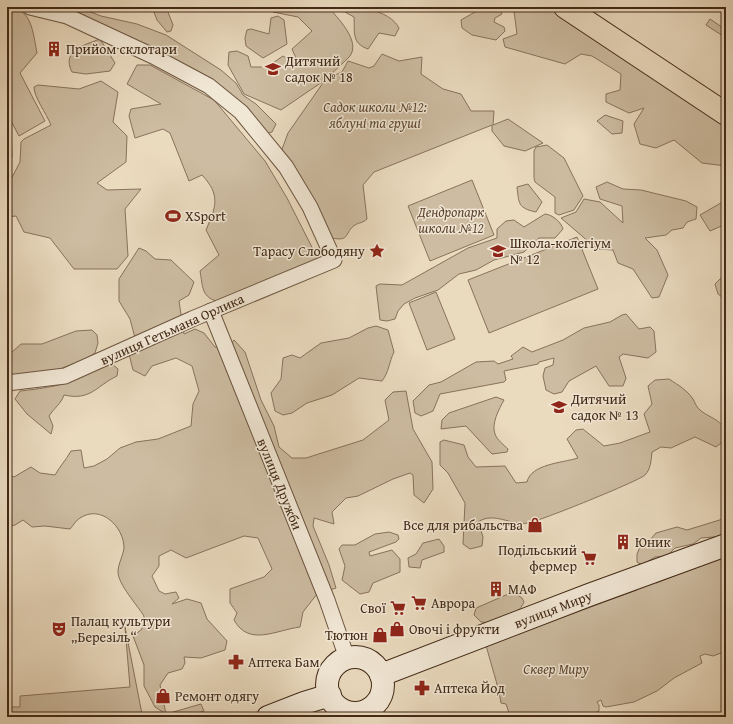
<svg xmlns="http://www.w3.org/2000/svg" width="733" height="724" font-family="'Gentium Book Plus',serif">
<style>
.green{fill:#cdbca1;stroke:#88725c}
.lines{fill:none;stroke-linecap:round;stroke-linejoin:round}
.street-casing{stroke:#6c5540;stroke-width:17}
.secondary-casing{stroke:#422916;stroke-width:24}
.primary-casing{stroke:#422916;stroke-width:24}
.street{stroke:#f1e7d5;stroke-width:15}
.secondary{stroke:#f1e7d5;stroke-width:22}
.primary{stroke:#eadabe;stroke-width:22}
.labels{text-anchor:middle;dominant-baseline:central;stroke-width:3;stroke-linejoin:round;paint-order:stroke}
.poi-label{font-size:14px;fill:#422916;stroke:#f1e7d5;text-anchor:start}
.park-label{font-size:14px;font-style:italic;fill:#5e4632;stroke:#f1e7d5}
.street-label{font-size:14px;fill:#422916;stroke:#f1e7d5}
</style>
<rect width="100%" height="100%" fill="#eadabe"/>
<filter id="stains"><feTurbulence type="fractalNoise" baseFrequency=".005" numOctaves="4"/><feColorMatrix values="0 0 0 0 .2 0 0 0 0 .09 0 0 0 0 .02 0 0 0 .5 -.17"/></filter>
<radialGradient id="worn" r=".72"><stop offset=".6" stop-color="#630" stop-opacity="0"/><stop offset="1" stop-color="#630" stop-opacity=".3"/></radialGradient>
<g class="green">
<path d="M 7,7 C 32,7 33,33 37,53 L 20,73 L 45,121 L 19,136 L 10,119 L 12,156 L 7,173 Z"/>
<path d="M 97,7 L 144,7 L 143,11 L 105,11 Z"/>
<path d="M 152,7 L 166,7 L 173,25 L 171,31 L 167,32 L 157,20 Z"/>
<path d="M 272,7 L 328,7 C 337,17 361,41 350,56 C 343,64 334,70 328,78 L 342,72 L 348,61 L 369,68 L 374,66 L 382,54 L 399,61 L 422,57 L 421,74 L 443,89 L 461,94 L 471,111 L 494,111 L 493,125 L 508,119 L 543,143 L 525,151 L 504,146 L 492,131 L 492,125 L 374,172 L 363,185 L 367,219 C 363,223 360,222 355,225 C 344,232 351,242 332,238 L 281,152 L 288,133 L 325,80 L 281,110 L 244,94 L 228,65 L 229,52 L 237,51 L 248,56 L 251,67 L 267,67 L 283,56 L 299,65 L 292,49 L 312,31 L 298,17 L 273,12 Z"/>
<path d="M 336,7 C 356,7 388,8 399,28 L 395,36 L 379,33 L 368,49 C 351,43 355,32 354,17 Z"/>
<path d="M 477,7 L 493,7 L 500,10 L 502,14 L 495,18 L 494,22 L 504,27 L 505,31 L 496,40 L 472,35 L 462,28 L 461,20 L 475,12 Z"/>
<path d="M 508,7 L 559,7 L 726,123 L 726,166 L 702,163 L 674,140 L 656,148 L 640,144 L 634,124 L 644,108 L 629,113 L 606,102 L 606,94 L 620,90 L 621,74 L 592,56 L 581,54 L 565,64 L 505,47 L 503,39 L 517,34 L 514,11 Z"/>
<path d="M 76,8 L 80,8 L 101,16 L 137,24 L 166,35 L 221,70 L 236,83 L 243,95 L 256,104 L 276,124 L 272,132 L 265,134 L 233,102 L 74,11 Z"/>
<path d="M 278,16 L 284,20 L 287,44 L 263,58 L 246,46 L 245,38 L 247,30 L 251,29 L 269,34 L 271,18 Z"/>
<path d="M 710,19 L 726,30 L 726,38 L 706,25 Z"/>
<path d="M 100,39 L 115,63 L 110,71 L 86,74 L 72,72 C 61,51 84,45 100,39 Z"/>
<path d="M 137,65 L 150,65 L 214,100 L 265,161 L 287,198 L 320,263 L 220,302 C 201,298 203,287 200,271 L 219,255 L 206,230 C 216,207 221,195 202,175 L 189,181 L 170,133 L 163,129 L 135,138 L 129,116 L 131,109 L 161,104 L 127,84 Z"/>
<path d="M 101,81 L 118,92 L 113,122 L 127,136 L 126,162 L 97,183 L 107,190 L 141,189 L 125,209 L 128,256 L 117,269 L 74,269 L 50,238 L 24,232 L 16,216 L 7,217 L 7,187 L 20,162 L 21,142 L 24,139 L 51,125 C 46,113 34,97 34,87 L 38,85 L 79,89 Z"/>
<path d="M 605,115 L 623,121 L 622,133 L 612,134 L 597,121 Z"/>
<path d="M 547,145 L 564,158 L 583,196 L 574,210 L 559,215 L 555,213 L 555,197 L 535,182 L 534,178 L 534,151 L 536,147 Z"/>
<path d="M 472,180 L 494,235 L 430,261 L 408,206 Z"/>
<path d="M 607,182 L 623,189 L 641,190 L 686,201 L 697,207 L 696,219 L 687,222 L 683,228 L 672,230 L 666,235 L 645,238 L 657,250 L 668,275 L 659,297 L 652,298 L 633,269 L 618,263 L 613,250 L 597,249 L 561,218 L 576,212 L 584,199 L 600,202 L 623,223 L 622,206 L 600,199 L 596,187 Z"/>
<path d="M 528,184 L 542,202 L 536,212 C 518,208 519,204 517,187 Z"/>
<path d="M 726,200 L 726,224 L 710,231 L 700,215 Z"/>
<path d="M 545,214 C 553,215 561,222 563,229 L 555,238 L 539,238 L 524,252 L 494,260 L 476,270 L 459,274 L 438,290 L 415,298 L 404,304 L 398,311 L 395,319 L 387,321 L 380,320 L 376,286 L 380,284 L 402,285 L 468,248 L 497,238 L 497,229 L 506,221 L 514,220 L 524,227 Z"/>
<path d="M 577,237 L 598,289 L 489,333 L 468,280 Z"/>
<path d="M 139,248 L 146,251 L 155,259 L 171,260 L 194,282 L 189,295 L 179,301 L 184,334 L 195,329 L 204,333 L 215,347 L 227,349 L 234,340 L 245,352 L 261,400 L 274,426 L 279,447 L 292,458 L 306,458 L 363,440 L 389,420 L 385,400 L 393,392 L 406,391 L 413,429 L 432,462 L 433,489 L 424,503 L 414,495 L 413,475 L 410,473 L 393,479 L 358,496 L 346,498 L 332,512 L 334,524 L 314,518 L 313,526 L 329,565 L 336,588 L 317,594 L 303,612 L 300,627 C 276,630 249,647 234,620 L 237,613 L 230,603 L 230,589 L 264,577 L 272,569 L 258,538 L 244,536 L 186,558 L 171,550 L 159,556 L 159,566 L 152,576 L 159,591 L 165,594 L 176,592 L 179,598 L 172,604 L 187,599 L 201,603 L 207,619 L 227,641 L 225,650 L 201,658 L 184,657 L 185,663 L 182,669 L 168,673 L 160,685 L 166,714 L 155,707 L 144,686 L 144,665 L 133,636 L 142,629 L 144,616 C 137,605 118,584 118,572 C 118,564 123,556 124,548 C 124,527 101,504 80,518 C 76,520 73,526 70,529 L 45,526 L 32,527 L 23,520 L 15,525 L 7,527 L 7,474 L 14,477 L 31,467 L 40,473 L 55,475 C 60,466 66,460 71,451 L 81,450 L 84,468 L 94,466 L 107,459 L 120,448 L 136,442 L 158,439 L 191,426 L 193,404 L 199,391 L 192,366 L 176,358 L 152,366 L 145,376 L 133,370 L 129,354 L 135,338 L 134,334 L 130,319 L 119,301 L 119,279 Z"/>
<path d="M 726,277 L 726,300 L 718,294 L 715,284 L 720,279 Z"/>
<path d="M 436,292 L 455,339 L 427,350 L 409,303 Z"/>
<path d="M 626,314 L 639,329 L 650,327 L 654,331 L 656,352 L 648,358 L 623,354 L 619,357 L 626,378 L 623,386 L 609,386 L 596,366 L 569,381 L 562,392 L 554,394 L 546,390 L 543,376 L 545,368 L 553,365 L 554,358 L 539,362 L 538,364 L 504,371 L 506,380 L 504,382 L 440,394 L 433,411 L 421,416 L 415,413 L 413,401 L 429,385 L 441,382 L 476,362 L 494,361 L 498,364 L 513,359 L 511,356 L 523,347 L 532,352 L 563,340 L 584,328 L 610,322 L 622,315 Z"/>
<path d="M 376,326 L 388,330 L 394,352 C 389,362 389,372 382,381 L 359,378 L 332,395 L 307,403 L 292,413 L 283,415 L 275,411 L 271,393 L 281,379 L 283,358 L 292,355 L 300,358 L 321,343 L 349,338 L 368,328 Z"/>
<path d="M 92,330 L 97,335 L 98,343 L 95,353 L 86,359 L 52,372 L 8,378 L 7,362 L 11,353 L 21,344 L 42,344 L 76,331 Z"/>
<path d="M 112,364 L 118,369 L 117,376 C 96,386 91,401 64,395 C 61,404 54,408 49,416 L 53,426 L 51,434 L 27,414 L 15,399 L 20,391 C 37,389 56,387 72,381 C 86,376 98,368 112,364 Z"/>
<path d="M 669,379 C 678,385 687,390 693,399 C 695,403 697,408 700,410 C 712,420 725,419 726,439 L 716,447 L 695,437 L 671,448 L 661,447 L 652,452 C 651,460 651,469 645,475 C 639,481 540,521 528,523 C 511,526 494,511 478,522 L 483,537 L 482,546 L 470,549 L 463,544 L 465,503 L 448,473 L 440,465 L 440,442 L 444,440 L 464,445 L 468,457 L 476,467 L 505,466 L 516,483 L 527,482 C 531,464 562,463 578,458 L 567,439 L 576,430 L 583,429 L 604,446 L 620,443 L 650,432 L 644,414 L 652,404 L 648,386 L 655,380 Z"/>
<path d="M 496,397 L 504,400 C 499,409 491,424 495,434 C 497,440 504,445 508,449 L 507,452 L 492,454 L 466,426 L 441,429 L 442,420 L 449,413 Z"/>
<path d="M 726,518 L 726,536 L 701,538 L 693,544 L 675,548 L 667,556 L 655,557 L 642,565 L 637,562 L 637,554 L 640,547 L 649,541 L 656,533 L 677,527 L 687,530 Z"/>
<path d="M 389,532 L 398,535 L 399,539 L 396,542 L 369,552 L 370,556 L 392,550 L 400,559 L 400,572 L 373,583 L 369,592 L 360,594 L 342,580 L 345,566 L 339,549 L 342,545 L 355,545 L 375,534 Z"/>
<path d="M 439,539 L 444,546 L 444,552 L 422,560 L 420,568 L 409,567 L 408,558 L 416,554 L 423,543 Z"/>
<path d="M 726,555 L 726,651 L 713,656 L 705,654 L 700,656 L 702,663 L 674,678 L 657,691 L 634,702 L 606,707 L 603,706 L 601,700 L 597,702 L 599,705 L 599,711 L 585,717 L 508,717 L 510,716 L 506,704 L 501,703 C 498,684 491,665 486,645 L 637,590 L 641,583 L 652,578 L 656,583 Z"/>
<path d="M 513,592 L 522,598 L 524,602 C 517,618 497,624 481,622 L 474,615 L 476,608 Z"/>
<path d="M 125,627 L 142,714 L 130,717 L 7,717 L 7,707 L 20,707 L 20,696 L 130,687 Z"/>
<path d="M 201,704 L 204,711 L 186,717 L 156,717 Z"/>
</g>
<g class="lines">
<defs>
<g id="street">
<path d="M 211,311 L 327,600 L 347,658"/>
<path d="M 7,383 L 65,376 L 192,319 L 334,260 L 310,207 L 286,167 L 241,112 L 209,86 L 153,56 L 67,16 L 30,7"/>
</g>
<g id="secondary">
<circle cx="355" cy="685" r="28"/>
<path d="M 381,675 L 589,595 L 726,545"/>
<path d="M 268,717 L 304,703 L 330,695"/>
</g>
<path id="primary" d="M 565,7 L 726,114"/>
</defs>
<use href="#street" class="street-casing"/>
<use href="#secondary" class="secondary-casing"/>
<use href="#primary" class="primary-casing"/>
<use href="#street" class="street"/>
<use href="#secondary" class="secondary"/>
<use href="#primary" class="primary"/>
</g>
<defs>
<symbol id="building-bare" viewBox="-9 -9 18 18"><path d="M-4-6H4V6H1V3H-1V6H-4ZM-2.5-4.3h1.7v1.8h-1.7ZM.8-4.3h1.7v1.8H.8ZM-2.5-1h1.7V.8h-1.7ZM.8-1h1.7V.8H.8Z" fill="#8f2418" stroke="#f1e7d5" stroke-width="2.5" paint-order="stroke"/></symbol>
<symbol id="school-bare" viewBox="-9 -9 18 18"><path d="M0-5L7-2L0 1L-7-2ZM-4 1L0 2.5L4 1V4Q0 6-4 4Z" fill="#8f2418" stroke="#f1e7d5" stroke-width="2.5" paint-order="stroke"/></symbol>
<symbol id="stadium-bare" viewBox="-9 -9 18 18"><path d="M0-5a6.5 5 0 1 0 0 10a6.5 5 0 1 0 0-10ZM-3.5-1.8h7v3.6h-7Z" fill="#8f2418" stroke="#f1e7d5" stroke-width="2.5" paint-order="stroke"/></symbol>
<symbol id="sight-bare" viewBox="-9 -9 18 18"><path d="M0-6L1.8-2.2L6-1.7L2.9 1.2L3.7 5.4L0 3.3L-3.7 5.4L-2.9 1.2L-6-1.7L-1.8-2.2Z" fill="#8f2418" stroke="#f1e7d5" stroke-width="2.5" paint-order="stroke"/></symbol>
<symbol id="shop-bare" viewBox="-9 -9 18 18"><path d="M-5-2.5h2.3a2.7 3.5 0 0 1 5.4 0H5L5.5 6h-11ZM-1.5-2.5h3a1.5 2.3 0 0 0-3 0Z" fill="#8f2418" stroke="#f1e7d5" stroke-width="2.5" paint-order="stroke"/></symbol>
<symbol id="supermarket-bare" viewBox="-9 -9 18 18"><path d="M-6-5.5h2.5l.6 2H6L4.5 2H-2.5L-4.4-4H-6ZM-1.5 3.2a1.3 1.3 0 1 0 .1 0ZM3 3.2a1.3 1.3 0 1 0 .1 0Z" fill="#8f2418" stroke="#f1e7d5" stroke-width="2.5" paint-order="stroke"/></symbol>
<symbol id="theatre-bare" viewBox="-9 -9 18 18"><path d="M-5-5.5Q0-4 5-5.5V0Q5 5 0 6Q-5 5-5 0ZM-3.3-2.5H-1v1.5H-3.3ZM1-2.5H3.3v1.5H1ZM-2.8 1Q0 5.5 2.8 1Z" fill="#8f2418" stroke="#f1e7d5" stroke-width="2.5" paint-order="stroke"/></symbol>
<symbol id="pharmacy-bare" viewBox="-9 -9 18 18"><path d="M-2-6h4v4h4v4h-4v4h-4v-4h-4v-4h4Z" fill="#8f2418" stroke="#f1e7d5" stroke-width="2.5" paint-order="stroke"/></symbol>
</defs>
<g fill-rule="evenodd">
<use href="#building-bare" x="43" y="38" width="22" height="22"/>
<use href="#school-bare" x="262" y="58" width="22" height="22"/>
<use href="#stadium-bare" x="162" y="205" width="22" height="22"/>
<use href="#sight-bare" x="366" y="240" width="22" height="22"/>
<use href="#school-bare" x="487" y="240" width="22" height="22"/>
<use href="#school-bare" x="548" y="396" width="22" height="22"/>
<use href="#shop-bare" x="524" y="514" width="22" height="22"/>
<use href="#building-bare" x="612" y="531" width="22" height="22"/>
<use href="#supermarket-bare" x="578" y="547" width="22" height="22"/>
<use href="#building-bare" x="485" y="578" width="22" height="22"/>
<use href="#supermarket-bare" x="408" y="592" width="22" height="22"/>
<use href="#supermarket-bare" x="387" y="597" width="22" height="22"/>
<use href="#theatre-bare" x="48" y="618" width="22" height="22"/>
<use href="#shop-bare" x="386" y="618" width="22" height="22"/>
<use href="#shop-bare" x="369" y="624" width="22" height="22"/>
<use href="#pharmacy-bare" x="225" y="651" width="22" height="22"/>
<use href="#pharmacy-bare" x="411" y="677" width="22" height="22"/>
<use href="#shop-bare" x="152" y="685" width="22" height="22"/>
</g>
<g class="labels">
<g class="poi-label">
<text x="66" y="49">Прийом склотари</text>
<text x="285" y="61">Дитячий<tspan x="285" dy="16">садок № 18</tspan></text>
<text x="185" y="216">XSport</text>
<text x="510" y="243">Школа-колегіум<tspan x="510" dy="16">№ 12</tspan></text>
<text x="365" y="251" text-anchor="end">Тарасу Слободяну</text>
<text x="571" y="399">Дитячий<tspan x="571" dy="16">садок № 13</tspan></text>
<text x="523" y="525" text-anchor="end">Все для рибальства</text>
<text x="635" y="542">Юник</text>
<text x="577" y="550" text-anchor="end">Подільський<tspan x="577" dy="16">фермер</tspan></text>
<text x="508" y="589">МАФ</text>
<text x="431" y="603">Аврора</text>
<text x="386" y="608" text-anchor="end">Свої</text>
<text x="71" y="621">Палац культури<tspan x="71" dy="16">„Березіль“</tspan></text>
<text x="409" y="629">Овочі і фрукти</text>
<text x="368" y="635" text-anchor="end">Тютюн</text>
<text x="248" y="662">Аптека Бам</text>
<text x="434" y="688">Аптека Йод</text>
<text x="175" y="696">Ремонт одягу</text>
</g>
<g class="park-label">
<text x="375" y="107">Садок школи №12:<tspan x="375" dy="16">яблуні та груші</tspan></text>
<text x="451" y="212">Дендропарк<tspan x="451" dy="16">школи №12</tspan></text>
<text x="556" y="669">Сквер Миру</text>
</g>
<g class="street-label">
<text transform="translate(172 329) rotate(-24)">вулиця Гетьмана Орлика</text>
<text transform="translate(280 484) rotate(68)">вулиця Дружби</text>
<text transform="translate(553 609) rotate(-21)">вулиця Миру</text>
</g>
</g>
<rect width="733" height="724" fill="none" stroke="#eadabe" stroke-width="24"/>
<rect x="8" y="8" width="717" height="708" fill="none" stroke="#422916" stroke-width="2"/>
<rect x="12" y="12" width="709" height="700" fill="none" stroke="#422916"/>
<rect width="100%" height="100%" filter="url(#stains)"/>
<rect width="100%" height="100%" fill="url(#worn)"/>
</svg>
